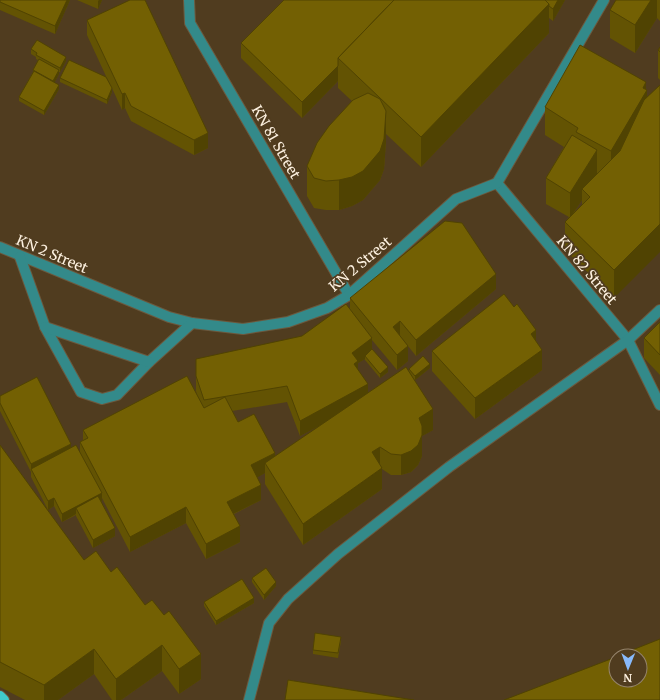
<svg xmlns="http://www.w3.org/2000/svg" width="660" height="700" font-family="Merriweather,serif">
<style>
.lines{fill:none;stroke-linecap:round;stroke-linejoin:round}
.minor-casing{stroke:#6c593e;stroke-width:12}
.major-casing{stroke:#6c593e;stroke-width:12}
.minor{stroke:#338a8a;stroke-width:10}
.major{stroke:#40cbcb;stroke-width:10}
.wall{fill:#635303;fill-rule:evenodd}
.shaded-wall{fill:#504302}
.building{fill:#736003;stroke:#504302}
.labels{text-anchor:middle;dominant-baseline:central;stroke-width:3.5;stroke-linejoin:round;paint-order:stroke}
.street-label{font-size:14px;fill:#fdf1e0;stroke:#503c1f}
</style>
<rect width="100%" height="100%" fill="#503c1f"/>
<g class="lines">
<defs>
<g id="minor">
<path d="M 189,0 L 190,23 L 349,295"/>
<path d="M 497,183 L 628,340 L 660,405"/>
<path d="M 497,183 L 604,0"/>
<path d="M 0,247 L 169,317 L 192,323 L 243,329 L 288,322 L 327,308 L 349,295 L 456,199 L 497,183"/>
<path d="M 20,257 L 45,327 L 81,392 L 102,399 L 117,395 L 149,362 L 192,323"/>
<path d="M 45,327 L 149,362"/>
<path d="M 249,700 L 269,623 L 288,599 L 338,554 L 449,467 L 628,340 L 660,310"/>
</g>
<path id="major" d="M 0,696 L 4,700"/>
</defs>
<use href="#minor" class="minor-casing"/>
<use href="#major" class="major-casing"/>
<use href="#minor" class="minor"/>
<use href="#major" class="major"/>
</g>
<g class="wall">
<path d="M 0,0 L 70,0 L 55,34 L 0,10 Z"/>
<path d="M 77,0 L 102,0 L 98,9 Z"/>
<path d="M 284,0 L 565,0 L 553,21 L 549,18 L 549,33 L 421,167 L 386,134 L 386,141 L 384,169 L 380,180 L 363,200 L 352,206 L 339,210 L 326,210 L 314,208 L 307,196 L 307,166 L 352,101 L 338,88 L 338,81 L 302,118 L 241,58 L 241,43 Z"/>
<path d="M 616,0 L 660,0 L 660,21 L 657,18 L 635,53 L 610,38 L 610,10 Z"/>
<path d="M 87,20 L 208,148 L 194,155 L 131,121 L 125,108 L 122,110 L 112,88 L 112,92 L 107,104 L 60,82 L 60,78 L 111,87 L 87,35 Z"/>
<path d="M 660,47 L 660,80 L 658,78 L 658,50 Z"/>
<path d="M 31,49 L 66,61 L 60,72 L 59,72 L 59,74 L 54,83 L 59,89 L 44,115 L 19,101 L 19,97 L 33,72 L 33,70 L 38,60 L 36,59 L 36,57 L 31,54 Z"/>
<path d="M 646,82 L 614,298 L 565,250 L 565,222 L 569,217 L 546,204 L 546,178 L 564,147 L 545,135 L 545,107 ZM 582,200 L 582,205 L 574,212 Z"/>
<path d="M 496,289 L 416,356 L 400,336 L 408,361 L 397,370 L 372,340 L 372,349 L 388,372 L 380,378 L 365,360 L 365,359 L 358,363 L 358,370 L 368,393 L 409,372 L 409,369 L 430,368 L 415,380 L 412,377 L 433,430 L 422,436 L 422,456 L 418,465 L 411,472 L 401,475 L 391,475 L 382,469 L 382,489 L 303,545 L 265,484 L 265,473 L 257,477 L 261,500 L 234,514 L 240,542 L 206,559 L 186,523 L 130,552 L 102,498 L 102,501 L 101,501 L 115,536 L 93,548 L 76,516 L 76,515 L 62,522 L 54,506 L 48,510 L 31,477 L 31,472 L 0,411 L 0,396 L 71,447 L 80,452 L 80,442 L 83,440 L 83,430 L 197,395 L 196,391 L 196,376 L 302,336 L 350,309 L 350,298 ZM 287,402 L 300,436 L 324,423 L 275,457 L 238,422 L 232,411 Z"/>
<path d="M 514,307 L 536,342 L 542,370 L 475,419 L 432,371 L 432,351 Z"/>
<path d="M 660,322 L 660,375 L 644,358 L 644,338 Z"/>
<path d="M 0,445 L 84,560 L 111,572 L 145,605 L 201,679 L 179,694 L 162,671 L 121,700 L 112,700 L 94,674 L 58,700 L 25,700 L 0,687 Z"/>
<path d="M 252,578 L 276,586 L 264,600 L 252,582 Z"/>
<path d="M 204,602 L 254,603 L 216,625 L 204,606 Z"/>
<path d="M 341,641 L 338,658 L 313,654 L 313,650 Z"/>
</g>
<g class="shaded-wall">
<path d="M 67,0 L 70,0 L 55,34 L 55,26 Z"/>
<path d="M 99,0 L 102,0 L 98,9 L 98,1 Z"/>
<path d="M 558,0 L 565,0 L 553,21 L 553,9 Z"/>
<path d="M 651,0 L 657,0 L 657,18 L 635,53 L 635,25 Z"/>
<path d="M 549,4 L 549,33 L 421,167 L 421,137 Z"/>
<path d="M 66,57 L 66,61 L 60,72 L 60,68 Z"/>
<path d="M 338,66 L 338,81 L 302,118 L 302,102 Z"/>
<path d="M 59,70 L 59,74 L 53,85 L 53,81 Z"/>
<path d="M 646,82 L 646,91 L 647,90 L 647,118 L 611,180 L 611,151 Z"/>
<path d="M 59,85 L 59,89 L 44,115 L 44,111 Z"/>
<path d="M 112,88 L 112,92 L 107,104 L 107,100 Z"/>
<path d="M 125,93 L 125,108 L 122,110 L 122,94 Z"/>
<path d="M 386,111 L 386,141 L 384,169 L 380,180 L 363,200 L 352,206 L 339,210 L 339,180 Z"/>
<path d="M 208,133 L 208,148 L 194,155 L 194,140 Z"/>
<path d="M 597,150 L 597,175 L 582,189 L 582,200 L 570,218 L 570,193 Z"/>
<path d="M 660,224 L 660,252 L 614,298 L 614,270 Z"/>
<path d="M 496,274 L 496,289 L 416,356 L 416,340 Z"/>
<path d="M 400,321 L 400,336 L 393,327 Z"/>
<path d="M 536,330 L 536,350 L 531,334 Z"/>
<path d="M 372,338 L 372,353 L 365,356 L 365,359 L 358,363 L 358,376 L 354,379 L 352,353 Z"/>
<path d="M 408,346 L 408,361 L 397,370 L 397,355 Z"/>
<path d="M 542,350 L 542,370 L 475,419 L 475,398 Z"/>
<path d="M 430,364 L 430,368 L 415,380 L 415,376 Z"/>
<path d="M 388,367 L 388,372 L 380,378 L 380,374 Z"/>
<path d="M 368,384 L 368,400 L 300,436 L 300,421 Z"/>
<path d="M 433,409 L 433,430 L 422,436 L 422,456 L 418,465 L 411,472 L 401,475 L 401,455 L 419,418 Z"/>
<path d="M 71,444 L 71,452 L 31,469 L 31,464 Z"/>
<path d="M 380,447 L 380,467 L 372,452 Z"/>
<path d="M 275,453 L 275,468 L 265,463 L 265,473 L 251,481 L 251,465 Z"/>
<path d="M 382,468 L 382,489 L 303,545 L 303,524 Z"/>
<path d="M 261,485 L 261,500 L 227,517 L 227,502 Z"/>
<path d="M 102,493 L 102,501 L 79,513 L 76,508 L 76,514 L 62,522 L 62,514 Z"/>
<path d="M 54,498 L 54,506 L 48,510 L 48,501 Z"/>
<path d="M 186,507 L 186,523 L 130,552 L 130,537 Z"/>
<path d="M 240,526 L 240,542 L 206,559 L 206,544 Z"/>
<path d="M 115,528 L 115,536 L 93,548 L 93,540 Z"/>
<path d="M 276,582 L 276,586 L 264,600 L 264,595 Z"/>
<path d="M 254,598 L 254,603 L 216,625 L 216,621 Z"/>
<path d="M 162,645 L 162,671 L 121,700 L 116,700 L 116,679 Z"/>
<path d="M 94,649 L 94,674 L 58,700 L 44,700 L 44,685 Z"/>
<path d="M 201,654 L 201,679 L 179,694 L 179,669 Z"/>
</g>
<g class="building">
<path d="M 0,0 L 67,0 L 55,26 L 0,2 Z"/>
<path d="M 130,0 L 145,0 L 208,133 L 194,140 L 131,106 L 125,93 L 122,94 L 87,20 Z"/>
<path d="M 284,0 L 394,0 L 338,58 L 338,66 L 302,102 L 241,43 Z"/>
<path d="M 394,0 L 545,0 L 549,4 L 421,137 L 338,58 Z"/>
<path d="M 545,0 L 558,0 L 553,9 L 549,6 L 549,4 Z"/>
<path d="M 616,0 L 651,0 L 635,25 L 610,10 Z"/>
<path d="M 37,40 L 66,57 L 60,68 L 36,55 L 37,53 L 31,49 Z"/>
<path d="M 580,45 L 646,82 L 643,88 L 647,90 L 611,151 L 576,132 L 578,128 L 545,107 Z"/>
<path d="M 660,47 L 660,52 L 658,50 Z"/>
<path d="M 39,59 L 59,70 L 53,81 L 33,70 Z"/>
<path d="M 69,60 L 106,77 L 112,88 L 107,100 L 60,78 Z"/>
<path d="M 34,71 L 59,85 L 44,111 L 19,97 Z"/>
<path d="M 660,85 L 660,224 L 614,270 L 565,222 L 590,197 L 582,189 L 620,151 L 644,100 Z"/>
<path d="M 368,93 L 380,99 L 386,111 L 384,139 L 380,151 L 363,171 L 352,177 L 339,180 L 326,181 L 314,178 L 307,166 L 317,143 L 329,126 L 353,100 Z"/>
<path d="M 572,135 L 597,150 L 570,193 L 546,178 Z"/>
<path d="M 445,221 L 462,223 L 496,274 L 416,340 L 400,321 L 393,327 L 408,346 L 397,355 L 350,298 Z"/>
<path d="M 504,294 L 514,307 L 517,304 L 536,330 L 531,334 L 542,350 L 475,398 L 432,351 Z"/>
<path d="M 346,304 L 372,338 L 352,353 L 358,361 L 354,364 L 368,384 L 300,421 L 287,386 L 204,400 L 196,376 L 196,359 L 302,336 Z"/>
<path d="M 660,322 L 660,355 L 644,338 Z"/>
<path d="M 372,349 L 388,367 L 380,374 L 365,356 Z"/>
<path d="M 423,356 L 430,364 L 415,376 L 409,369 Z"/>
<path d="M 406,367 L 433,409 L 419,418 L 422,426 L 422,435 L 418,445 L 411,451 L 401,455 L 391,454 L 380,447 L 372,452 L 382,468 L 303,524 L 265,463 Z"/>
<path d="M 187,376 L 204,408 L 225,397 L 238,422 L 254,414 L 275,453 L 251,465 L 261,485 L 227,502 L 240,526 L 206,544 L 186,507 L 130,537 L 80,442 L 88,438 L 83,430 Z"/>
<path d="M 37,377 L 71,444 L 31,464 L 0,403 L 0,396 Z"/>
<path d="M 0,445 L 84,560 L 96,551 L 111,572 L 117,567 L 145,605 L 152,600 L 164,615 L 169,611 L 201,654 L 179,669 L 162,645 L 116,679 L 94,649 L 44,685 L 0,662 Z"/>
<path d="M 76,445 L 102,493 L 62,514 L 54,498 L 48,501 L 31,469 Z"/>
<path d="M 98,496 L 115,528 L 93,540 L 76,508 Z"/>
<path d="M 266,568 L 276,582 L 264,595 L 252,578 Z"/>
<path d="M 242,579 L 254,598 L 216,621 L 204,602 Z"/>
<path d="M 315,633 L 341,637 L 338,653 L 313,650 Z"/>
<path d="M 660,639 L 660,700 L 504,700 L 616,657 L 616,680 L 640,680 L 640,656 L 617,656 Z"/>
<path d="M 288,680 L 414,700 L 285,700 Z"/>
</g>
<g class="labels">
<g class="street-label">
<text transform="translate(276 142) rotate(60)">KN 81 Street</text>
<text transform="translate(52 254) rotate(23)">KN 2 Street</text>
<text transform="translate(360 264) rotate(-40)">KN 2 Street</text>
<text transform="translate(587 270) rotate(50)">KN 82 Street</text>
</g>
</g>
<g transform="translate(628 668) rotate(181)"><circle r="19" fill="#503c1f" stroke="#95846c"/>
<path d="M0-3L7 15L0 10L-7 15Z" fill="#88bafc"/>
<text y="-6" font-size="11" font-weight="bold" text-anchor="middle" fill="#fdf1e0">N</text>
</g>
</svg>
